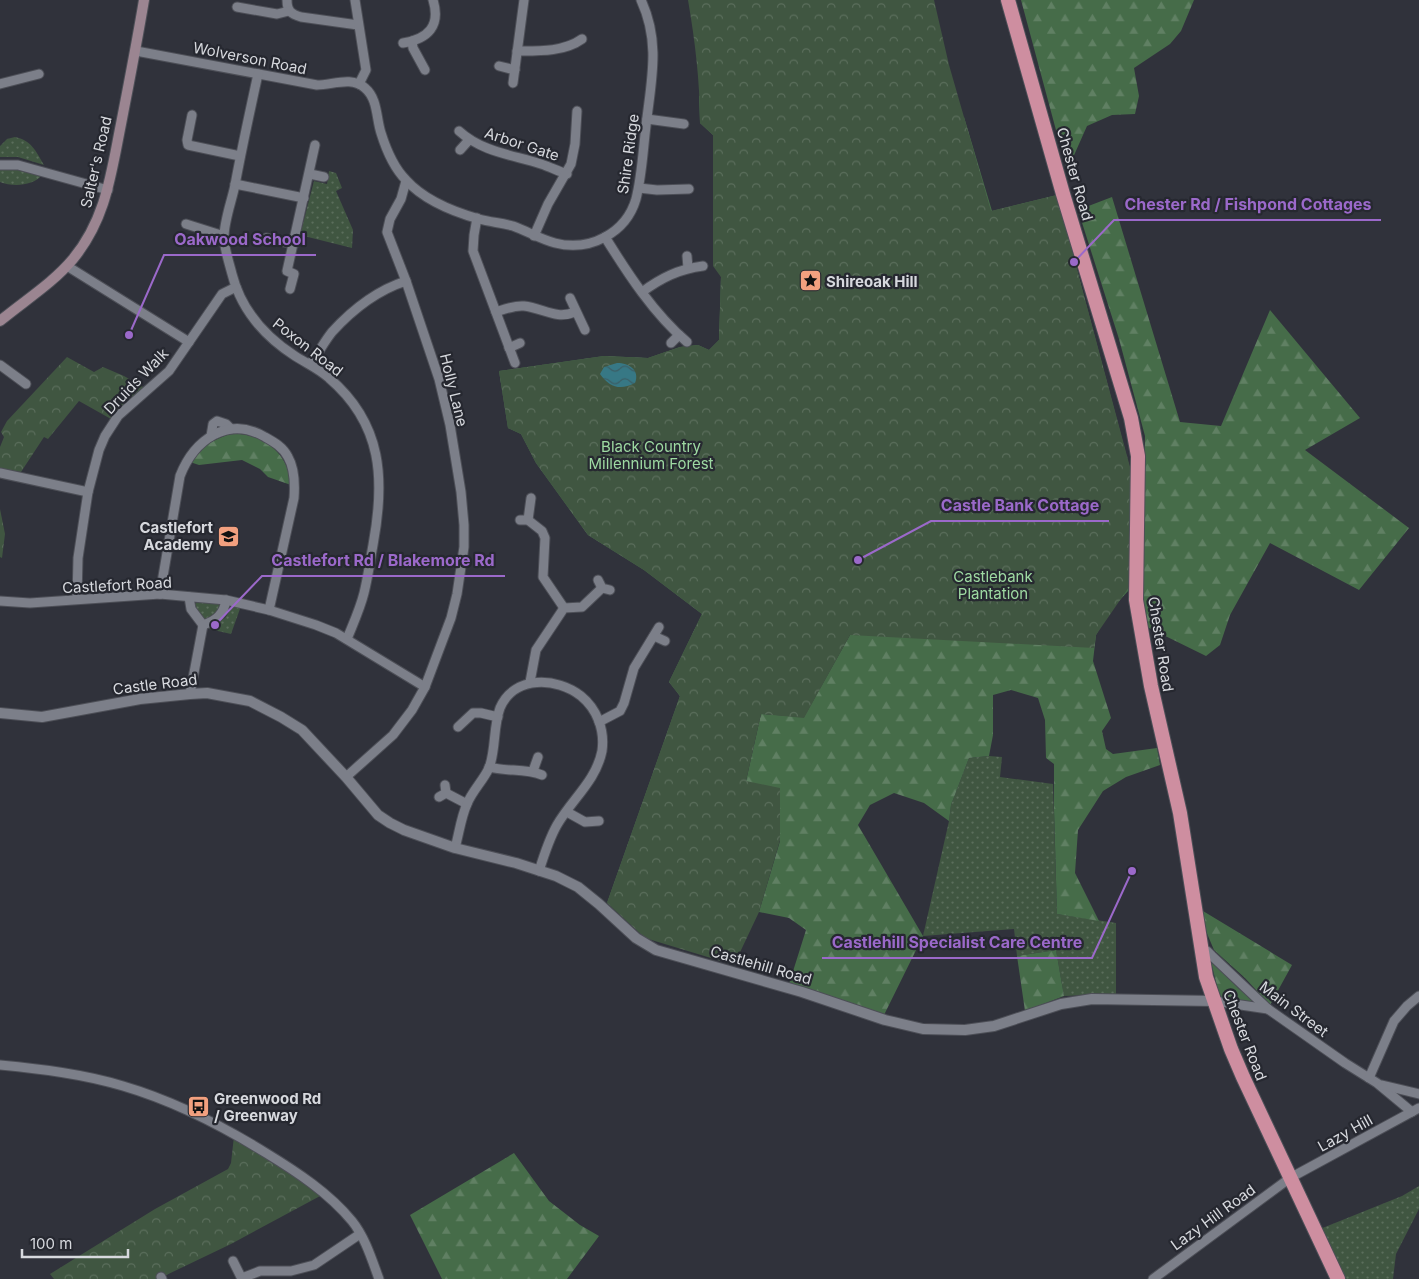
<svg xmlns="http://www.w3.org/2000/svg" width="1419" height="1279" font-family="Inter,sans-serif">
<style>
.grass{fill:url(#grass-dots)}
.forest{fill:url(#forest-firs)}
.park{fill:url(#park-crowns)}
.water{fill:url(#water-waves)}
.lines{fill:none;stroke-linecap:round;stroke-linejoin:round}
.minor-casing{stroke:#4d4f57;stroke-width:11}
.tertiary-casing{stroke:#4d4f57;stroke-width:12}
.secondary-casing{stroke:#4d4f57;stroke-width:12}
.trunk-casing{stroke:#4d4f57;stroke-width:16}
.minor{stroke:#7c7f89;stroke-width:9}
.tertiary{stroke:#7c7f89;stroke-width:10}
.secondary{stroke:#9b8591;stroke-width:10}
.trunk{stroke:#ce8ea0;stroke-width:14}
.labels{text-anchor:middle;dominant-baseline:central;stroke-width:4.5;stroke-linejoin:round;paint-order:stroke}
.street-label{font-size:15px;fill:#d7d9de;stroke:#262830}
.poi-label{font-size:15px;font-weight:bold;fill:#d7d9de;stroke:#262830;text-anchor:start}
.park-label{font-size:15px;fill:#9edaa2;stroke:#262830}
.leader{fill:none;stroke:#9b69ca;stroke-width:2}
.callout-dot{fill:#9b69ca;stroke:#262830;stroke-width:2}
.callout-label{font-size:16px;text-anchor:middle;font-weight:bold;fill:#9b69ca;stroke:#262830;stroke-width:4.5;stroke-linejoin:round;paint-order:stroke}
</style>
<defs>
<pattern id="grass-dots" width="8" height="8" patternUnits="userSpaceOnUse" patternTransform="scale(1.25)"><rect width="8" height="8" fill="#405641"/><path d="M2 2h.1M6 6h.1" fill="none" stroke="#5b6e5c" stroke-width="1.8" stroke-linecap="round"/></pattern>
<pattern id="forest-firs" width="22" height="20" patternUnits="userSpaceOnUse" patternTransform="scale(1.25)"><rect width="22" height="20" fill="#466c49"/><path d="M5 1l3.5 6h-7zM16 11l3.5 6h-7z" fill="#608063"/></pattern>
<pattern id="park-crowns" width="20" height="18" patternUnits="userSpaceOnUse" patternTransform="scale(1.25)"><rect width="20" height="18" fill="#405641"/><path d="M2 6a3 3 0 1 1 6 0M12 15a3 3 0 1 1 6 0" fill="none" stroke="#5b6e5c"/></pattern>
<pattern id="water-waves" width="16" height="10" patternUnits="userSpaceOnUse" patternTransform="scale(1.25)"><rect width="16" height="10" fill="#377885"/><path d="M0 5q4-4 8 0t8 0" fill="none" stroke="#3b5f67"/></pattern>
</defs>
<rect width="100%" height="100%" fill="#30323b"/>
<g class="grass">
<path d="M 15,137 C 31,140 36,151 44,165 L 18,157 L 0,157 L 0,146 L 7,139 Z"/>
<path d="M 15,168 L 42,175 C 33,186 13,187 0,182 L 0,170 Z"/>
<path d="M 329,171 L 336,173 L 342,188 L 336,191 L 353,230 L 352,248 L 300,235 L 314,181 L 327,184 Z"/>
<path d="M 199,601 L 217,601 L 220,605 L 218,614 L 205,621 L 194,608 L 195,604 Z"/>
<path d="M 233,606 L 241,606 L 231,634 L 209,629 L 225,618 Z"/>
<path d="M 989,756 L 1002,757 L 1000,777 L 1053,784 L 1057,914 L 1116,923 L 1116,994 L 1064,996 L 1056,950 L 1017,956 L 1014,929 L 923,936 L 949,821 L 951,805 L 969,758 Z"/>
<path d="M 1419,1186 L 1419,1209 L 1396,1254 L 1393,1279 L 1344,1279 L 1320,1229 L 1402,1196 Z"/>
</g>
<g class="forest">
<path d="M 1021,0 L 1194,0 L 1181,31 L 1170,44 L 1134,68 L 1139,96 L 1135,114 L 1112,115 L 1087,126 L 1067,171 Z"/>
<path d="M 738,83 L 964,117 L 992,211 L 1057,195 L 1130,469 L 1131,559 L 1129,590 L 1109,612 L 1096,635 L 1093,661 L 1111,718 L 1102,731 L 1106,749 L 1113,754 L 1157,748 L 1160,765 L 1126,777 L 1103,791 L 1078,830 L 1075,873 L 1099,921 L 1057,914 L 1054,809 L 1054,764 L 1046,758 L 1045,720 L 1038,698 L 1011,690 L 993,695 L 993,735 L 989,756 L 969,758 L 951,805 L 949,821 L 924,803 L 894,793 L 870,805 L 858,825 L 923,936 L 884,1015 L 789,984 L 806,930 L 789,918 L 759,912 L 780,841 L 746,781 L 761,714 L 804,717 L 850,635 L 873,543 L 607,903 L 680,696 L 669,682 L 702,614 L 644,570 L 588,535 L 536,463 L 521,434 L 508,428 L 499,371 L 604,356 L 648,358 L 680,347 L 698,345 L 709,350 L 719,340 L 721,277 L 714,248 L 713,135 L 700,123 L 699,96 Z"/>
<path d="M 1112,197 L 1180,422 L 1221,426 L 1270,310 L 1360,418 L 1305,450 L 1409,528 L 1359,590 L 1270,543 L 1230,615 L 1220,645 L 1206,656 L 1147,627 L 1142,596 L 1145,436 L 1119,339 L 1078,210 Z"/>
<path d="M 230,434 C 262,432 289,453 291,485 L 268,477 L 260,469 L 242,460 L 199,465 L 190,462 C 203,445 211,441 230,434 Z"/>
<path d="M 1203,911 L 1292,965 L 1270,1005 L 1245,978 L 1214,950 L 1203,924 Z"/>
<path d="M 1056,950 L 1064,996 L 1025,1011 L 1017,956 Z"/>
<path d="M 1210,958 L 1238,988 L 1259,1005 L 1220,998 Z"/>
<path d="M 514,1153 L 549,1201 L 580,1225 L 599,1236 L 567,1279 L 442,1279 L 410,1215 Z"/>
</g>
<g class="park">
<path d="M 688,0 L 934,0 L 949,65 L 991,211 L 1057,195 L 1130,467 L 1129,587 L 1096,635 L 1094,648 L 850,635 L 804,718 L 761,714 L 746,781 L 780,788 L 780,840 L 759,912 L 734,965 L 645,938 L 607,903 L 680,696 L 669,682 L 702,614 L 644,570 L 588,535 L 536,463 L 521,434 L 508,428 L 499,371 L 604,356 L 648,358 L 680,347 L 698,345 L 709,350 L 719,340 L 721,277 L 713,266 L 713,135 L 700,123 C 700,81 695,41 688,0 Z"/>
<path d="M 67,357 L 94,372 L 103,367 L 124,376 L 145,388 L 111,419 L 79,401 L 48,439 L 44,437 L 21,472 L 0,469 L 0,447 L 4,437 L 1,432 L 7,421 Z"/>
<path d="M 0,509 L 5,534 L 2,558 L 0,557 Z"/>
<path d="M 234,1136 L 322,1195 L 231,1244 L 158,1279 L 54,1279 L 50,1274 L 155,1209 L 228,1169 L 231,1163 Z"/>
</g>
<path class="water" d="M 617,363 C 629,363 640,370 635,383 C 620,391 609,387 600,374 L 604,367 Z"/>
<g class="lines">
<defs>
<g id="minor">
<path d="M 287,0 C 287,11 291,14 301,17 L 358,25"/>
<path d="M 355,0 L 366,70 L 359,84"/>
<path d="M 237,7 L 277,14 L 289,11"/>
<path d="M 412,41 L 413,48 L 425,70"/>
<path d="M 403,43 C 428,39 441,26 433,0"/>
<path d="M 136,51 L 317,85 C 333,85 351,76 365,88 C 378,99 376,118 381,133 C 386,149 394,168 406,180 C 424,200 454,212 479,219 C 490,222 502,223 513,226 C 527,231 540,239 555,243 C 590,252 626,233 636,199 C 642,175 643,150 646,126 C 651,81 661,43 641,0"/>
<path d="M 517,51 C 538,51 564,52 582,39"/>
<path d="M 499,66 L 515,70"/>
<path d="M 258,74 C 250,111 242,147 235,185 C 232,200 224,221 224,237 C 224,248 229,262 232,274 C 241,309 264,336 295,356 C 306,363 319,369 329,378 C 383,424 385,480 373,545 C 370,561 368,577 364,593 C 360,609 353,624 347,639"/>
<path d="M 513,83 L 524,0"/>
<path d="M 0,84 L 39,74"/>
<path d="M 192,115 L 187,140 L 188,145 L 240,156"/>
<path d="M 647,119 L 684,124"/>
<path d="M 459,131 C 482,152 513,155 541,164 C 550,167 558,171 567,174"/>
<path d="M 460,150 L 469,140"/>
<path d="M 0,165 L 18,165 L 108,190"/>
<path d="M 310,174 L 324,177"/>
<path d="M 235,184 L 304,198"/>
<path d="M 639,188 L 657,190 L 689,189"/>
<path d="M 477,218 L 474,235 L 473,251 L 515,363"/>
<path d="M 186,224 L 224,236"/>
<path d="M 534,236 L 548,204 L 571,164 L 575,144 L 577,111"/>
<path d="M 605,237 C 628,274 654,314 687,342"/>
<path d="M 266,238 L 294,244"/>
<path d="M 687,256 L 688,268"/>
<path d="M 67,266 L 189,342"/>
<path d="M 290,289 L 294,274 L 287,271 L 315,145"/>
<path d="M 642,292 C 661,278 679,269 703,266"/>
<path d="M 570,298 L 585,330"/>
<path d="M 496,312 C 505,309 515,305 524,306 C 543,308 556,320 575,312"/>
<path d="M 671,343 L 679,335"/>
<path d="M 509,348 L 520,343"/>
<path d="M 310,364 C 318,354 324,342 332,332 C 352,310 378,290 406,281"/>
<path d="M 0,365 L 26,384"/>
<path d="M 211,436 L 213,424 L 217,421 L 226,424 L 231,429"/>
<path d="M 0,473 L 88,492"/>
<path d="M 520,520 L 528,520 L 542,531 L 545,538 L 543,577 L 564,608"/>
<path d="M 528,520 L 531,498"/>
<path d="M 598,580 L 602,588 L 610,590"/>
<path d="M 160,594 L 180,476 C 194,440 228,415 265,437 C 274,442 283,447 288,457 C 295,469 295,484 294,498 L 269,610"/>
<path d="M 189,597 L 191,609 L 203,625"/>
<path d="M 77,599 L 78,558 L 88,492 L 99,450 L 105,436 L 118,416 L 169,371 L 222,294 L 236,287"/>
<path d="M 0,601 L 30,603 L 160,594 L 226,600 L 269,610 L 316,625 L 336,633 L 425,687"/>
<path d="M 203,625 C 216,621 224,614 226,600"/>
<path d="M 654,636 L 665,641"/>
<path d="M 530,682 L 536,650 L 564,608 L 582,607 L 602,588"/>
<path d="M 190,694 L 203,625"/>
<path d="M 599,722 L 620,711 L 624,703 L 634,668 L 659,627"/>
<path d="M 458,727 L 473,713 L 481,713 L 498,717"/>
<path d="M 489,767 C 507,772 525,768 542,775"/>
<path d="M 533,771 L 538,757"/>
<path d="M 346,777 L 393,735 L 412,710 L 425,687 L 451,618 L 457,594 L 464,547 L 464,525 L 461,492 L 450,425 L 439,379 L 406,281 L 387,232 L 390,219 L 401,199 L 406,181"/>
<path d="M 446,793 L 467,804"/>
<path d="M 439,797 L 446,793 L 445,785"/>
<path d="M 567,812 L 585,822 L 599,821"/>
<path d="M 455,848 C 459,834 461,817 467,804 C 472,791 483,781 489,768 C 496,750 493,727 500,708 C 514,675 557,677 581,696 C 597,709 605,730 602,751 C 596,781 572,799 557,825 C 549,839 544,855 539,871"/>
<path d="M 1200,950 L 1207,951 L 1212,956 L 1268,1009 L 1345,1063 L 1377,1083 L 1412,1112"/>
<path d="M 1214,1001 L 1268,1009"/>
<path d="M 0,1065 C 41,1069 83,1074 123,1086 C 174,1101 221,1125 266,1153 C 297,1172 329,1193 352,1221 C 365,1237 372,1260 379,1279"/>
<path d="M 1369,1078 L 1394,1021 L 1407,1006 L 1419,996"/>
<path d="M 1382,1085 L 1419,1094"/>
<path d="M 233,1261 L 242,1279"/>
<path d="M 161,1277 L 162,1279"/>
<path d="M 242,1278 L 260,1271 L 291,1271 L 314,1265 L 360,1234"/>
<path d="M 1153,1279 L 1290,1178 L 1419,1108"/>
</g>
<path id="tertiary" d="M 0,713 L 42,717 L 140,699 L 190,694 L 207,693 L 250,701 L 281,717 L 302,730 L 346,777 L 378,815 L 390,823 L 404,830 L 455,848 L 516,863 L 556,876 L 578,887 L 599,904 L 636,938 L 656,950 L 802,992 L 885,1020 L 923,1029 L 965,1030 L 994,1026 L 1061,1004 L 1092,999 L 1214,1001"/>
<path id="secondary" d="M 0,321 C 24,301 53,283 73,259 C 106,219 111,174 121,124 C 129,83 137,42 144,0"/>
<path id="trunk" d="M 1008,0 L 1063,194 L 1131,418 L 1138,456 L 1136,600 L 1151,686 L 1180,813 L 1206,977 L 1231,1049 L 1243,1077 L 1338,1279"/>
</defs>
<use href="#minor" class="minor-casing"/>
<use href="#tertiary" class="tertiary-casing"/>
<use href="#secondary" class="secondary-casing"/>
<use href="#trunk" class="trunk-casing"/>
<use href="#minor" class="minor"/>
<use href="#tertiary" class="tertiary"/>
<use href="#secondary" class="secondary"/>
<use href="#trunk" class="trunk"/>
</g>
<defs>
<symbol id="sight-square" viewBox="-11 -11 22 22"><rect x="-9" y="-9" width="18" height="18" rx="4" fill="#f2a07f" stroke="#262830"/><path d="M0-6L1.8-2.2L6-1.7L2.9 1.2L3.7 5.4L0 3.3L-3.7 5.4L-2.9 1.2L-6-1.7L-1.8-2.2Z" fill="#111"/></symbol>
<symbol id="school-square" viewBox="-11 -11 22 22"><rect x="-9" y="-9" width="18" height="18" rx="4" fill="#f2a07f" stroke="#262830"/><path d="M0-5L7-2L0 1L-7-2ZM-4 1L0 2.5L4 1V4Q0 6-4 4Z" fill="#111"/></symbol>
<symbol id="bus-square" viewBox="-11 -11 22 22"><rect x="-9" y="-9" width="18" height="18" rx="4" fill="#f2a07f" stroke="#262830"/><path d="M-5-6H5V4H4V6H2V4H-2V6H-4V4H-5ZM-3.5-4V0h7V-4ZM-3.5 1.2v1.5H-2V1.2ZM2 1.2v1.5H3.5V1.2Z" fill="#111"/></symbol>
</defs>
<g fill-rule="evenodd">
<use href="#sight-square" x="798" y="268" width="25" height="25"/>
<use href="#school-square" x="216" y="524" width="25" height="25"/>
<use href="#bus-square" x="186" y="1094" width="25" height="25"/>
</g>
<g class="labels">
<g class="street-label">
<text transform="translate(250 58) rotate(11)">Wolverson Road</text>
<text transform="translate(522 144) rotate(18)">Arbor Gate</text>
<text transform="translate(628 154) rotate(-82)">Shire Ridge</text>
<text transform="translate(96 162) rotate(-77)">Salter's Road</text>
<text transform="translate(1075 174) rotate(74)">Chester Road</text>
<text transform="translate(308 347) rotate(38)">Poxon Road</text>
<text transform="translate(136 381) rotate(-46)">Druids Walk</text>
<text transform="translate(454 390) rotate(76)">Holly Lane</text>
<text transform="translate(117 585) rotate(-3)">Castlefort Road</text>
<text transform="translate(1161 644) rotate(81)">Chester Road</text>
<text transform="translate(155 684) rotate(-7)">Castle Road</text>
<text transform="translate(761 965) rotate(16)">Castlehill Road</text>
<text transform="translate(1294 1009) rotate(37)">Main Street</text>
<text transform="translate(1245 1035) rotate(69)">Chester Road</text>
<text transform="translate(1345 1133) rotate(-29)">Lazy Hill</text>
<text transform="translate(1213 1217) rotate(-36)">Lazy Hill Road</text>
</g>
<g class="poi-label">
<text x="826" y="281">Shireoak Hill</text>
<text x="213" y="527" text-anchor="end">Castlefort<tspan x="213" dy="17">Academy</tspan></text>
<text x="214" y="1098">Greenwood Rd<tspan x="214" dy="17">/ Greenway</tspan></text>
</g>
<g class="park-label">
<text x="651" y="446">Black Country<tspan x="651" dy="17">Millennium Forest</tspan></text>
<text x="993" y="576">Castlebank<tspan x="993" dy="17">Plantation</tspan></text>
</g>
</g>
<path class="leader" d="M1074 262L1114 220H1381M129 335L164 255H316M858 560L931 521H1109M215 625L262 576H505M1132 871L1092 958H822"/>
<g class="callout-dot">
<circle cx="1074" cy="262" r="5"/>
<circle cx="129" cy="335" r="5"/>
<circle cx="858" cy="560" r="5"/>
<circle cx="215" cy="625" r="5"/>
<circle cx="1132" cy="871" r="5"/>
</g>
<g class="callout-label">
<text x="1248" y="210">Chester Rd / Fishpond Cottages</text>
<text x="240" y="245">Oakwood School</text>
<text x="1020" y="511">Castle Bank Cottage</text>
<text x="383" y="566">Castlefort Rd / Blakemore Rd</text>
<text x="957" y="948">Castlehill Specialist Care Centre</text>
</g>
<path d="M22 1249v8h106v-8" fill="none" stroke="#d7d9de" stroke-width="2.5"/>
<text x="30" y="1249" font-size="15" fill="#d7d9de" stroke="#262830" stroke-width="4" paint-order="stroke">100 m</text>
</svg>
